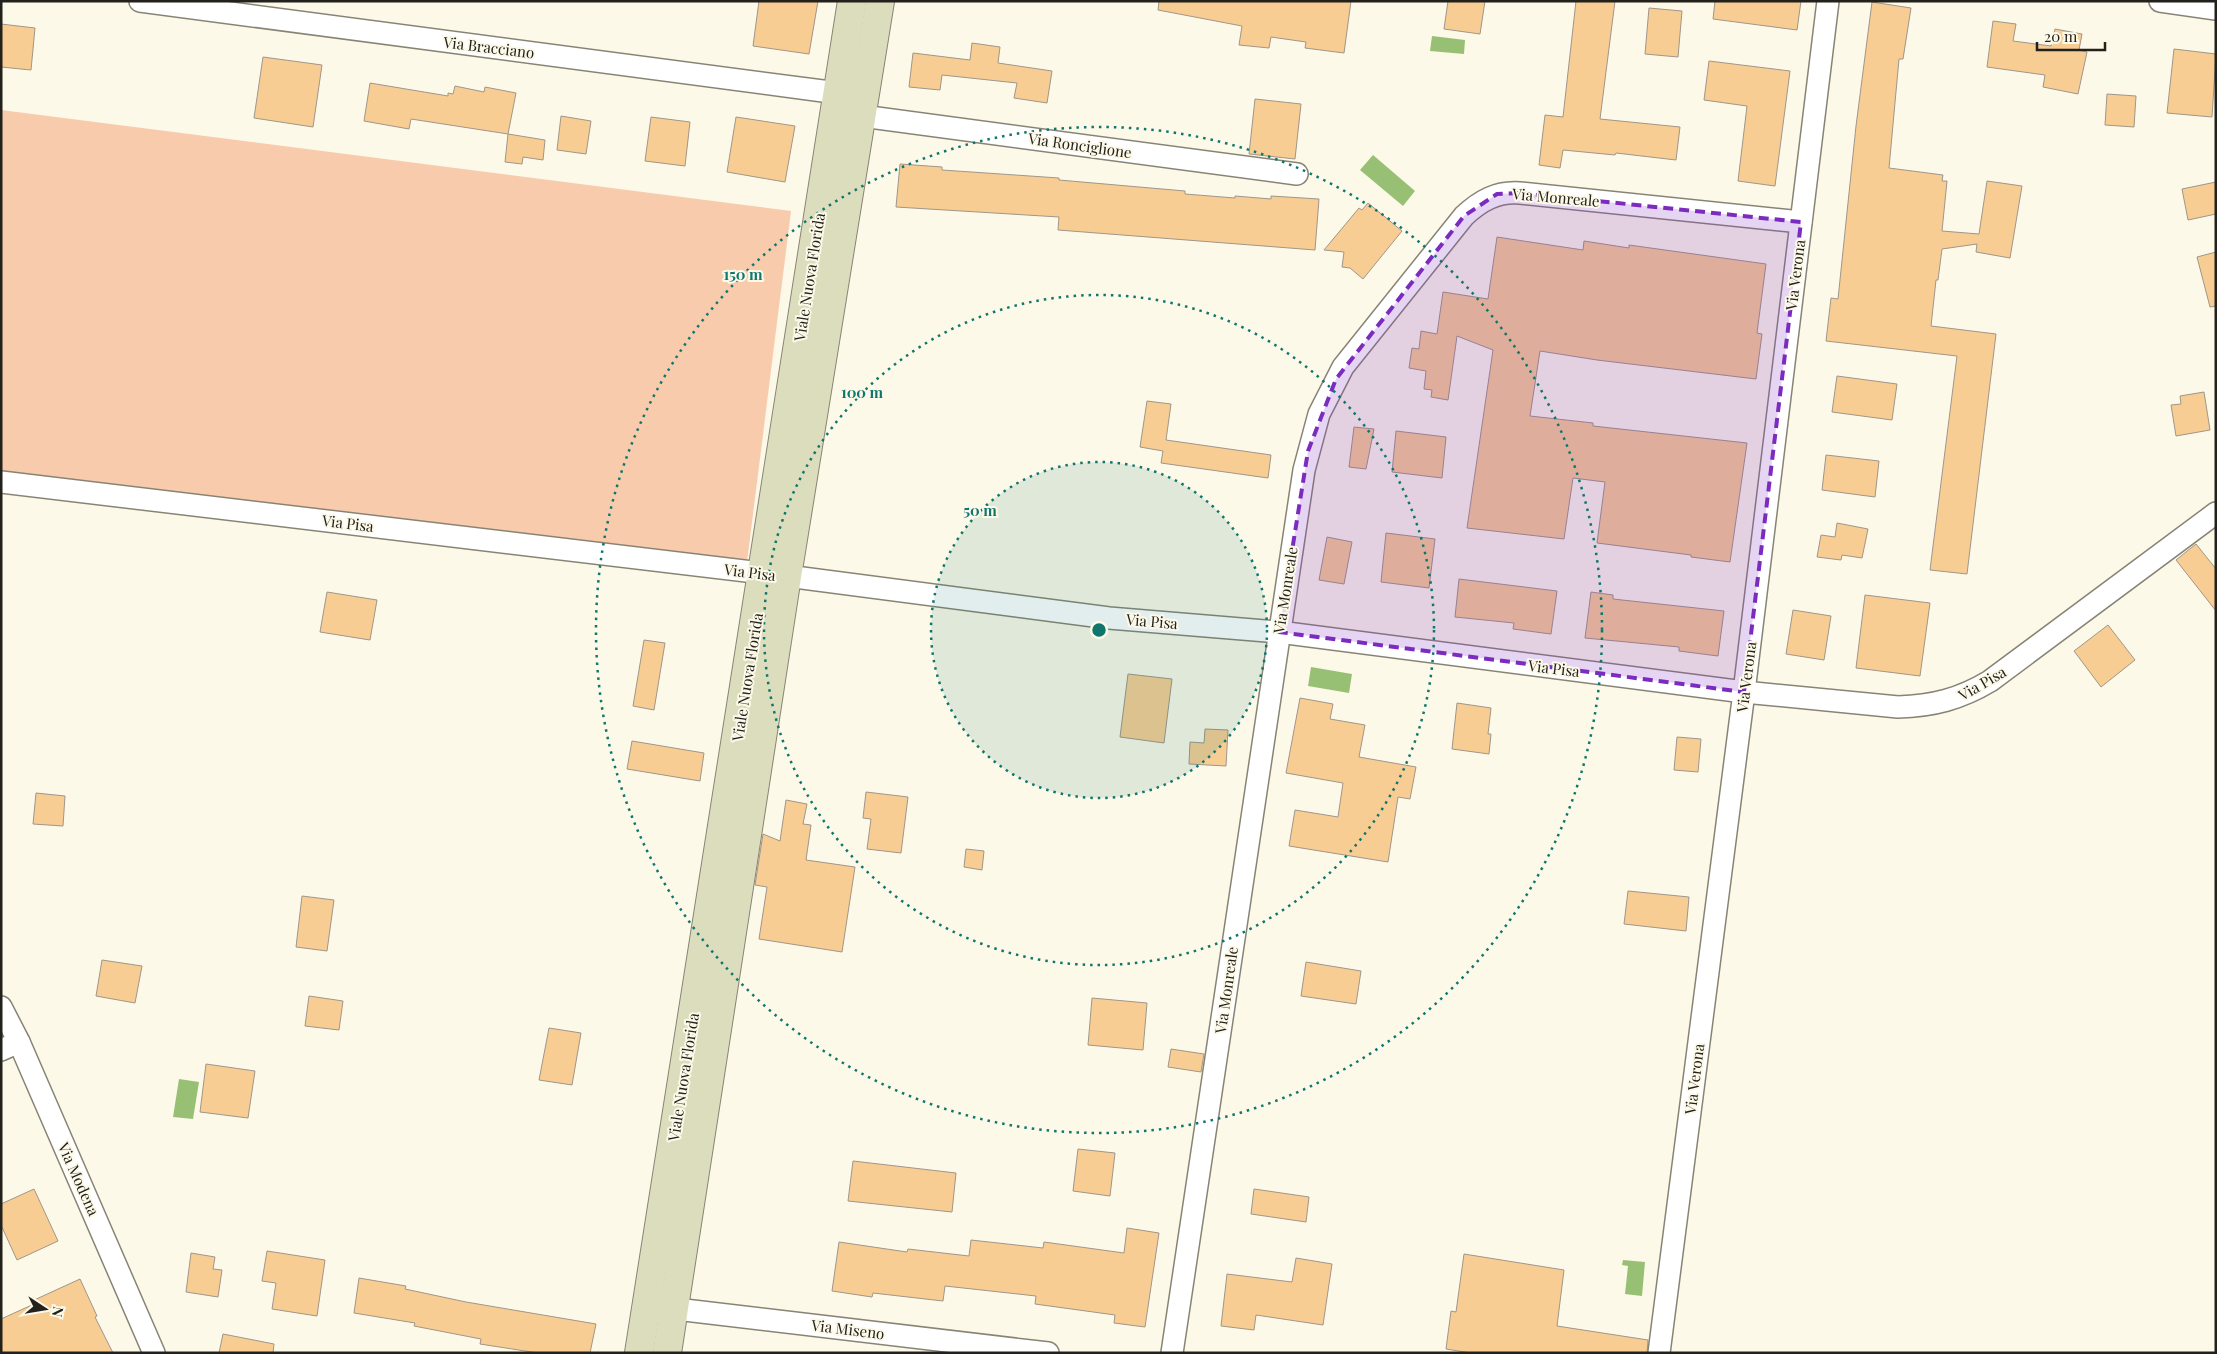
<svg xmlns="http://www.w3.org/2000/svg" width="2217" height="1354" font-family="'Playfair Display',serif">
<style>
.green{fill:#f7cbac}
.water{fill:#98c075}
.building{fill:#f8cd93;stroke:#a09689}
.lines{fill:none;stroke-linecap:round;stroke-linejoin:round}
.street-casing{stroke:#888475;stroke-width:24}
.secondary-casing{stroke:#888475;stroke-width:30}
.street{stroke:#fff;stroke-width:21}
.secondary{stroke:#dcddbd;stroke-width:28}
.marked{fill:#7b2cbf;fill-opacity:0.2;stroke:#7b2cbf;stroke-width:4;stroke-dasharray:10 6;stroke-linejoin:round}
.ring{fill:none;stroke:#0f766e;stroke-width:2.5;stroke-dasharray:2.5 5}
.labels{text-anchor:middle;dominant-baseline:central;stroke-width:4;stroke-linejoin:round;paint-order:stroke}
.street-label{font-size:15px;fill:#22211b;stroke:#fdf9e9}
.centre{fill:#0f766e;stroke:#fdf9e9;stroke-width:2.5}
.ring-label{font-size:15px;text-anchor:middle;font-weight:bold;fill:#0f766e;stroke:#fdf9e9;stroke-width:4;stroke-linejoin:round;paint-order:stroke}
</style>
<rect width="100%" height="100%" fill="#fdf9e9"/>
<path class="green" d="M 1,110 L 791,211 L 747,562 L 1,472 Z"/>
<g class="water">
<path d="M 1432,36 L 1465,40 L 1464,54 L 1430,51 Z"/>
<path d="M 1373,155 L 1415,191 L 1403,206 L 1360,170 Z"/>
<path d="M 1311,667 L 1352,674 L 1349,693 L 1308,686 Z"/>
<path d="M 179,1079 L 199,1082 L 193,1119 L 173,1117 Z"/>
<path d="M 1623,1260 L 1645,1262 L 1642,1296 L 1625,1294 L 1628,1266 L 1622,1265 Z"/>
</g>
<g class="building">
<path d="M 759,1 L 818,1 L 809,54 L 753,46 Z"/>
<path d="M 1159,1 L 1351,1 L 1344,53 L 1305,48 L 1306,42 L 1271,37 L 1269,48 L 1239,45 L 1242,26 L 1158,10 Z"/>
<path d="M 1448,1 L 1485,1 L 1480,34 L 1444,29 Z"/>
<path d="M 1576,1 L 1615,1 L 1600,119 L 1680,127 L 1676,160 L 1616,153 L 1615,155 L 1563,150 L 1560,168 L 1539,165 L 1545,115 L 1563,117 Z"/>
<path d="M 1715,1 L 1801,1 L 1797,30 L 1713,19 Z"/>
<path d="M 1872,2 L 1911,8 L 1903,59 L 1899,59 L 1889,168 L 1943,175 L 1942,181 L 1947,181 L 1942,231 L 1979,234 L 1987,181 L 2022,186 L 2010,258 L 1976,252 L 1977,244 L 1942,249 L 1938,280 L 1936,280 L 1931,326 L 1996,334 L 1967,574 L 1930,570 L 1957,356 L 1826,341 L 1831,298 L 1838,299 L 1856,126 Z"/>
<path d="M 1649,8 L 1682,11 L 1678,57 L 1645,54 Z"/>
<path d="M 1993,21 L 2016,24 L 2013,41 L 2051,46 L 2055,29 L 2082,34 L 2079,50 L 2087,52 L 2078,94 L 2043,87 L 2045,75 L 1987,67 Z"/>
<path d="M 1,24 L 35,28 L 31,70 L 1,67 Z"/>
<path d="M 972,43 L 1000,47 L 998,63 L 1052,71 L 1047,103 L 1014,98 L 1017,83 L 942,75 L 940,90 L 909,87 L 913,53 L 970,60 Z"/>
<path d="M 2174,49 L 2216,54 L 2212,117 L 2167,113 Z"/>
<path d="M 263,57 L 322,65 L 313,127 L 254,118 Z"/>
<path d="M 1709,61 L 1790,71 L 1775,186 L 1738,181 L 1747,106 L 1704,100 Z"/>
<path d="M 370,83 L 448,96 L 448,93 L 453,94 L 455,86 L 484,92 L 485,87 L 516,93 L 508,134 L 411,119 L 409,129 L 364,121 Z"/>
<path d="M 2107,94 L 2136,96 L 2134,127 L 2105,125 Z"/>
<path d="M 1255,99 L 1301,104 L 1295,159 L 1249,154 Z"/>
<path d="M 561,116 L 591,121 L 586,154 L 557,150 Z"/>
<path d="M 651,117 L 690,122 L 685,166 L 645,161 Z"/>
<path d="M 736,117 L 795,126 L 785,182 L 727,172 Z"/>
<path d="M 508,134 L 545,140 L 543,160 L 523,157 L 522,164 L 505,162 Z"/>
<path d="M 900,164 L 942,167 L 942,170 L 1059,178 L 1059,180 L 1185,191 L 1185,194 L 1235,198 L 1235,196 L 1271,199 L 1271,196 L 1319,199 L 1315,250 L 1058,230 L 1059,217 L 896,207 Z"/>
<path d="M 2216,182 L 2216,214 L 2188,220 L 2182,189 Z"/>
<path d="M 1368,203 L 1402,231 L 1363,279 L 1350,268 L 1342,267 L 1344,252 L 1324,250 L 1359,208 L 1362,210 Z"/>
<path d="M 1497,237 L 1583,250 L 1584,241 L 1629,248 L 1629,245 L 1766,264 L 1757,333 L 1762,334 L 1756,379 L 1597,360 L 1540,351 L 1530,416 L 1593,423 L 1593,426 L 1747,443 L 1730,562 L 1691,557 L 1691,555 L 1597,543 L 1605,482 L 1573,478 L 1564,539 L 1467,528 L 1493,350 L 1457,336 L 1448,400 L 1431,397 L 1432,390 L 1424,389 L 1426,371 L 1409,368 L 1412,348 L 1419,349 L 1421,331 L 1437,334 L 1443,292 L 1488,299 Z"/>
<path d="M 2216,252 L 2216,306 L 2210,307 L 2197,257 Z"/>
<path d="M 1837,376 L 1897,384 L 1892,420 L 1832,412 Z"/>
<path d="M 2204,392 L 2210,430 L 2176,436 L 2171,405 L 2181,404 L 2180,396 Z"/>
<path d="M 1147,401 L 1171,404 L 1166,440 L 1271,455 L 1268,478 L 1161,463 L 1163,451 L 1140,447 Z"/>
<path d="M 1354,427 L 1374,429 L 1366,469 L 1349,467 Z"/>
<path d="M 1396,431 L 1446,437 L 1442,478 L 1392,472 Z"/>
<path d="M 1826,455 L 1879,461 L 1875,497 L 1822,490 Z"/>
<path d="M 1837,523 L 1868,529 L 1862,558 L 1842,555 L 1841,560 L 1817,557 L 1821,535 L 1835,537 Z"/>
<path d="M 1386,533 L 1435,539 L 1429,588 L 1381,582 Z"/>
<path d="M 1327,537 L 1352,542 L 1344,584 L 1319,580 Z"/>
<path d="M 2196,544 L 2216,569 L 2216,611 L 2176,560 Z"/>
<path d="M 1459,579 L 1557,591 L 1551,634 L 1513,629 L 1514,623 L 1455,617 Z"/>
<path d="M 327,592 L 377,600 L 370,640 L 320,632 Z"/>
<path d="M 1591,592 L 1613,595 L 1613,599 L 1724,611 L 1718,656 L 1679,651 L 1679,647 L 1585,638 Z"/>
<path d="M 1865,595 L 1930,603 L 1920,676 L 1856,668 Z"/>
<path d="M 1793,610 L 1831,616 L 1824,660 L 1786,654 Z"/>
<path d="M 2108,625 L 2135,660 L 2101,687 L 2074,651 Z"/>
<path d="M 644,640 L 665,643 L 654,710 L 633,706 Z"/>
<path d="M 1128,674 L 1172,679 L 1164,743 L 1120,737 Z"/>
<path d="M 1300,698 L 1333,704 L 1330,719 L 1365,725 L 1359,757 L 1416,767 L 1410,799 L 1398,797 L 1388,862 L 1289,846 L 1295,810 L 1338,817 L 1343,783 L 1286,773 Z"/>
<path d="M 1457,703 L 1491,708 L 1488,734 L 1491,734 L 1489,754 L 1452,749 Z"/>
<path d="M 1205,729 L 1228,730 L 1226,766 L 1189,764 L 1190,742 L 1204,743 Z"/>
<path d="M 1677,737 L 1701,739 L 1698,772 L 1674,770 Z"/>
<path d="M 632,741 L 704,753 L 700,781 L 627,769 Z"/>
<path d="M 866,792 L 908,797 L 901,853 L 867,849 L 871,819 L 863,818 Z"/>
<path d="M 36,793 L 65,796 L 63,826 L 33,824 Z"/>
<path d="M 786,800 L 807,804 L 803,824 L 811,825 L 806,860 L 855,867 L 842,952 L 759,939 L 767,887 L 755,885 L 763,834 L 780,841 Z"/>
<path d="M 966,849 L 984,851 L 982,870 L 964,867 Z"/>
<path d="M 1628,891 L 1689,897 L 1686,931 L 1624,924 Z"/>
<path d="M 302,896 L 334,900 L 327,951 L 296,947 Z"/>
<path d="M 102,960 L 142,966 L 135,1003 L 96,996 Z"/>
<path d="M 1306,962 L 1361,971 L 1356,1004 L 1301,996 Z"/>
<path d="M 309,996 L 343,1001 L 339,1030 L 305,1026 Z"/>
<path d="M 1092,998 L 1147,1003 L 1143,1050 L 1088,1045 Z"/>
<path d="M 549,1028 L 581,1033 L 572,1085 L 539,1080 Z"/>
<path d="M 1171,1049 L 1204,1054 L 1201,1072 L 1168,1067 Z"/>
<path d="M 206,1064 L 255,1071 L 248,1118 L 200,1112 Z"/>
<path d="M 1078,1149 L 1115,1153 L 1110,1196 L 1073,1191 Z"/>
<path d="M 853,1161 L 956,1173 L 952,1212 L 848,1201 Z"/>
<path d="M 34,1189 L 58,1241 L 17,1260 L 1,1225 L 1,1204 Z"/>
<path d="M 1254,1189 L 1309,1197 L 1306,1222 L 1251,1214 Z"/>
<path d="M 1127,1228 L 1159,1233 L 1145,1327 L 1114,1323 L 1115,1315 L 1035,1304 L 1036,1296 L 945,1286 L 943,1301 L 873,1293 L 872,1297 L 832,1291 L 839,1242 L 907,1252 L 908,1249 L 969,1256 L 971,1240 L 1043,1248 L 1044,1242 L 1124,1253 Z"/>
<path d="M 267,1251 L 325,1260 L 317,1316 L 272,1309 L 276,1283 L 262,1281 Z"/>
<path d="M 191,1253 L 215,1257 L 213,1269 L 222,1270 L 218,1297 L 186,1292 Z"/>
<path d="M 1464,1254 L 1564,1270 L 1557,1326 L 1648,1340 L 1647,1353 L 1471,1353 L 1446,1349 L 1451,1311 L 1456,1312 Z"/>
<path d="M 1296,1258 L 1332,1264 L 1323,1325 L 1256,1315 L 1254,1330 L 1221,1326 L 1227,1274 L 1292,1282 Z"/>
<path d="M 359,1278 L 406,1286 L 405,1289 L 466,1302 L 596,1324 L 590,1353 L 538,1353 L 480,1344 L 481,1339 L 414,1326 L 415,1323 L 354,1313 Z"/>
<path d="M 80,1279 L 97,1316 L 95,1317 L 113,1353 L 1,1353 L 1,1319 L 34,1304 L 32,1301 Z"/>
<path d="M 223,1334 L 274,1344 L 273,1353 L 219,1353 Z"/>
</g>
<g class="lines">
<defs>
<g id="street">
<path d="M 140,1 L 838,93 C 851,97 849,112 862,116 L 1297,174"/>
<path d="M 2160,1 L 2216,9"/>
<path d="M 1,482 L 787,576 L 1109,618 L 1279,632 L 1744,692 L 1898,707 C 1933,706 1960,699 1990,681 L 2216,513"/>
<path d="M 1,1007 L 19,1042 L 154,1353"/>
<path d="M 1,1050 L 19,1042"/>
<path d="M 659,1307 L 1048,1353"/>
<path d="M 1172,1353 L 1304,470 L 1319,414 L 1343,367 L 1464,216 C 1480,201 1497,191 1520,193 L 1801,222"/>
<path d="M 1659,1353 L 1744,692 L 1828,1"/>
</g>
<g id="secondary">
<path d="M 639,1353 L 852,1"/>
<path d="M 667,1353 L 787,576 L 880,1"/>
</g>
</defs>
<use href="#street" class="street-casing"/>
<use href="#secondary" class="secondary-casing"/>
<use href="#street" class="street"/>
<use href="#secondary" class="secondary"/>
</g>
<path class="marked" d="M 1520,193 L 1801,222 L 1744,692 L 1279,632 L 1308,451 L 1336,379 L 1464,216 L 1497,194 Z"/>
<circle cx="1099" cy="630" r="168" fill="#0f766e" fill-opacity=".12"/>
<g class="ring">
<circle cx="1099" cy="630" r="168"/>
<circle cx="1099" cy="630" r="335"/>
<circle cx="1099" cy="630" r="503"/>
</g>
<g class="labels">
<g class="street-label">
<text transform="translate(489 47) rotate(7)">Via Bracciano</text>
<text transform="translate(1080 145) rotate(8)">Via Ronciglione</text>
<text transform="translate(1556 197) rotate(5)">Via Monreale</text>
<text transform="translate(1795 275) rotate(-83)">Via Verona</text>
<text transform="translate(809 277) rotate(-81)">Viale Nuova Florida</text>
<text transform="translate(348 523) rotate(7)">Via Pisa</text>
<text transform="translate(750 572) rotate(7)">Via Pisa</text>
<text transform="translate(1285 590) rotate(-81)">Via Monreale</text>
<text transform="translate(1152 621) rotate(5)">Via Pisa</text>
<text transform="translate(1554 668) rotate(7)">Via Pisa</text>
<text transform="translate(747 677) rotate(-81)">Viale Nuova Florida</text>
<text transform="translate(1746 677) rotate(-83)">Via Verona</text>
<text transform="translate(1982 683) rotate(-30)">Via Pisa</text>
<text transform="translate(1226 990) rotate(-82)">Via Monreale</text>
<text transform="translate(683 1077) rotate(-81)">Viale Nuova Florida</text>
<text transform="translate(1694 1079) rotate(-83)">Via Verona</text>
<text transform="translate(79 1179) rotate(66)">Via Modena</text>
<text transform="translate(848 1329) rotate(7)">Via Miseno</text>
</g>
</g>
<circle cx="1099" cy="630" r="8" class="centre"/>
<g class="ring-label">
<text x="743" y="280">150 m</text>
<text x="862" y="398">100 m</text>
<text x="980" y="516">50 m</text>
</g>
<rect width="2217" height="1354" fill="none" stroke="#22211b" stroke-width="5"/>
<g transform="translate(45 1309) rotate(102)" stroke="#fdf9e9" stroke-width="4" paint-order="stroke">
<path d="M0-4L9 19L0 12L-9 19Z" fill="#22211b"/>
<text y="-8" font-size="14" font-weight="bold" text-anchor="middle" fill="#22211b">N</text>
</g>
<path d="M2037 42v8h68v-8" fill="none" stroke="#22211b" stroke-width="2.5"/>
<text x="2044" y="42" font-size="15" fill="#22211b" stroke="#fdf9e9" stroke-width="4" paint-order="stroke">20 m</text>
</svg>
